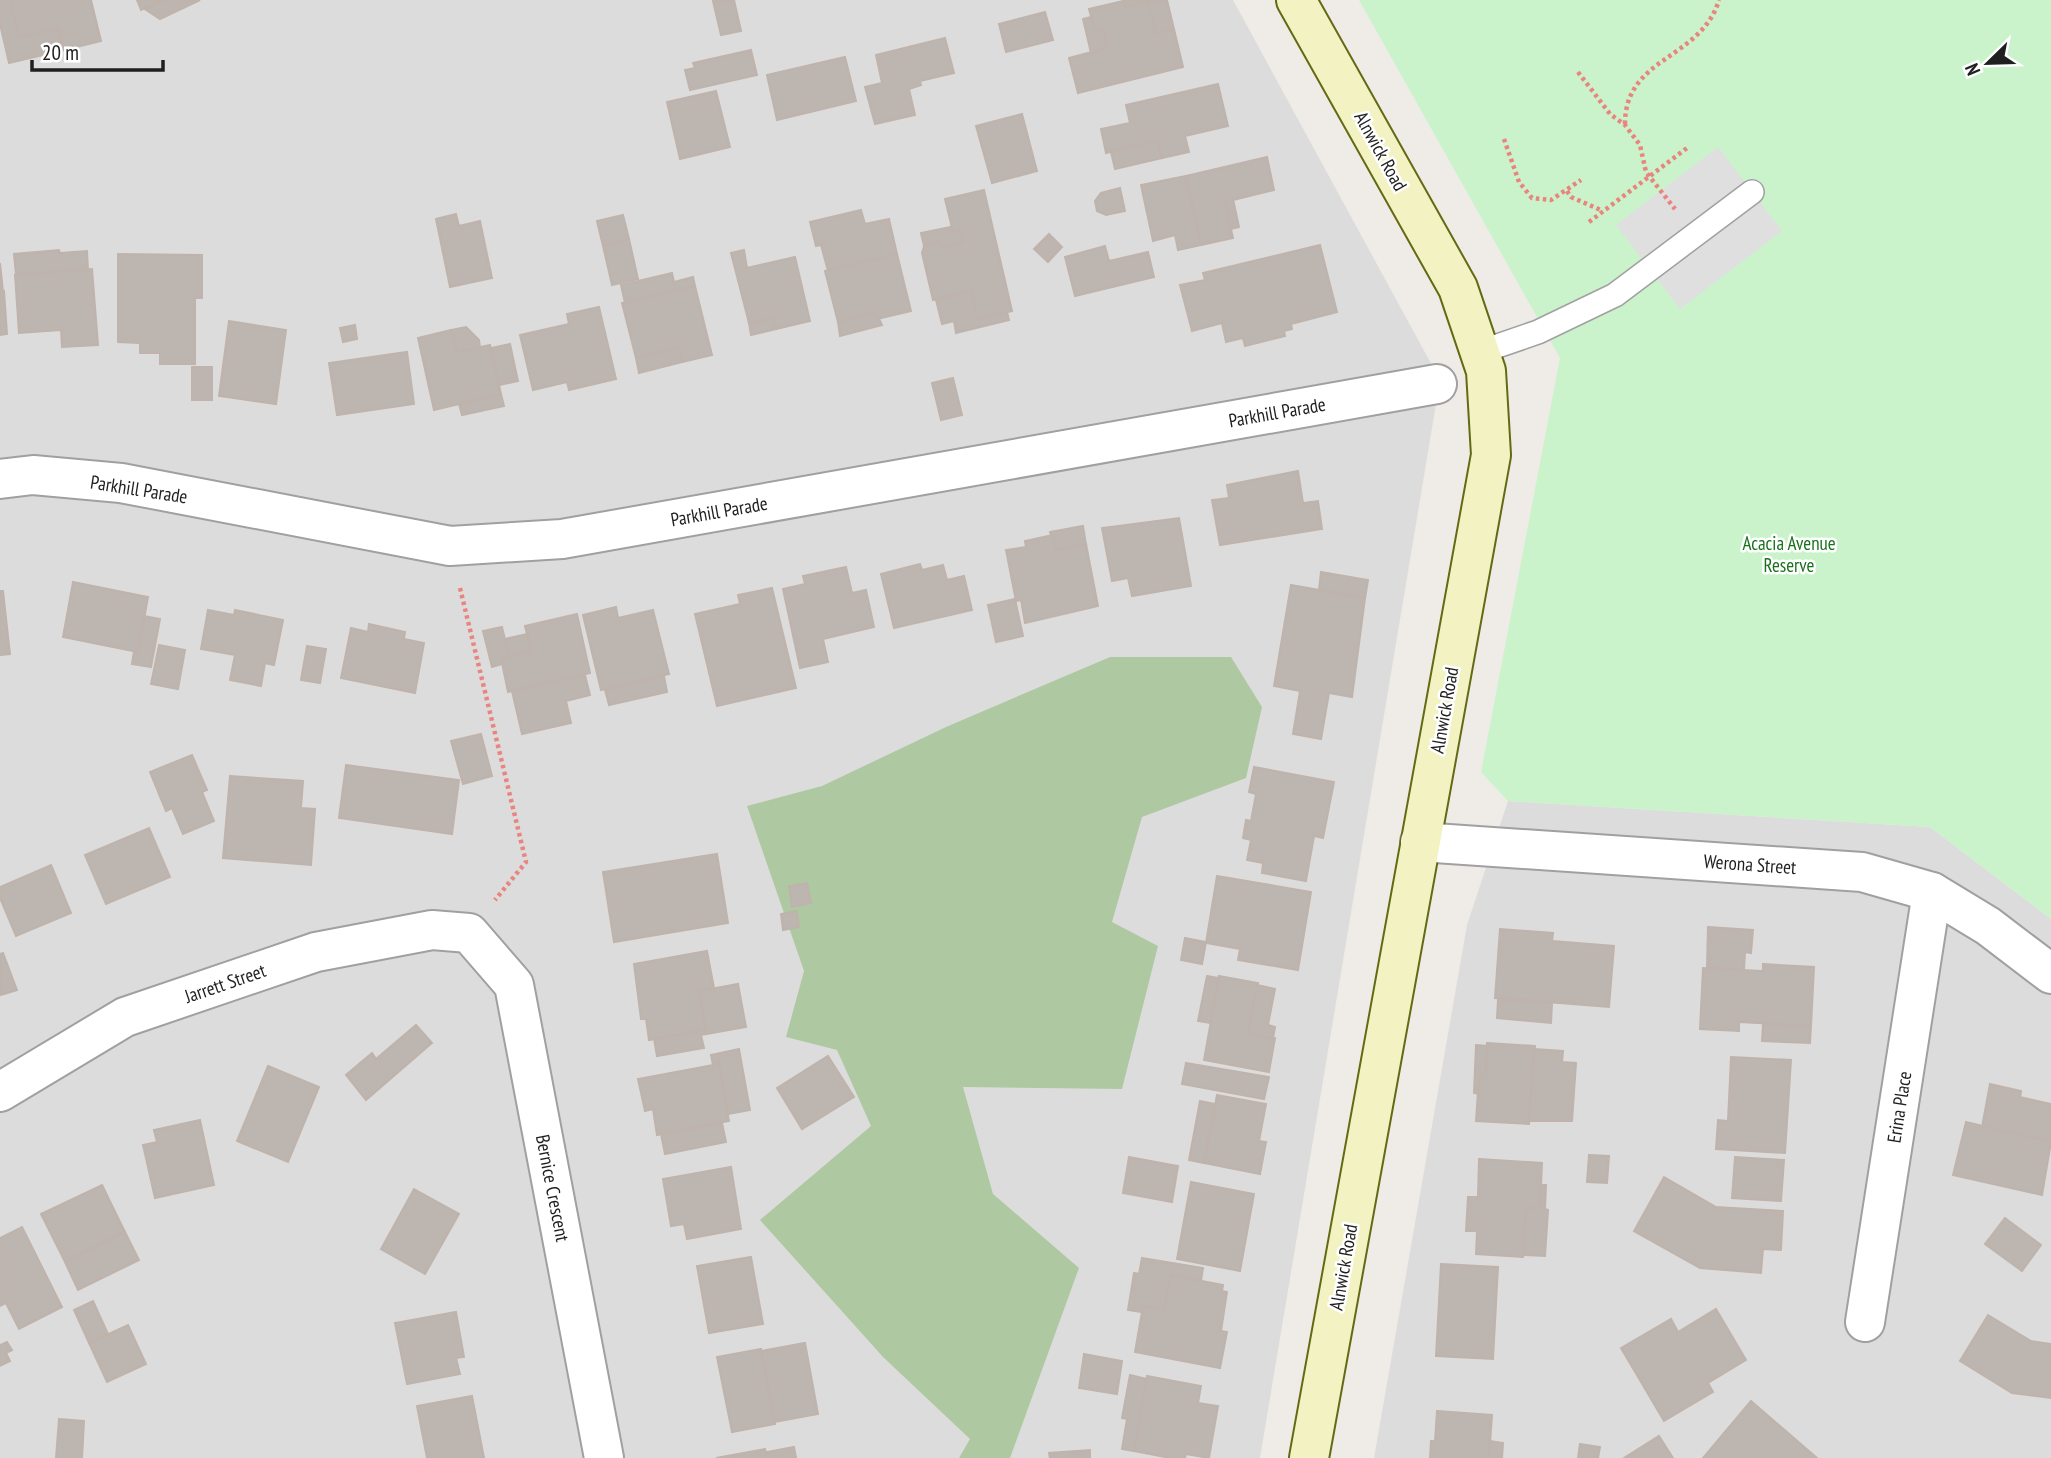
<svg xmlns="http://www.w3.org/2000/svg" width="2051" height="1458" font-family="'PT Sans Narrow',sans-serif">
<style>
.residential{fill:#dddcdc}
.forest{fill:#aec9a1}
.park{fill:#caf3cb}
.parking{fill:#dfdfdf}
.building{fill:#bcb5b0;stroke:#bfb3ab;stroke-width:2}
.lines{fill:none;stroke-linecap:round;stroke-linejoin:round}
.lane-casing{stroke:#a0a0a0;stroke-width:26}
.street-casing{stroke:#a0a0a0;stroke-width:42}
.secondary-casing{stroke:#646a13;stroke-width:42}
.path{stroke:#e9847e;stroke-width:4.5;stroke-dasharray:3.5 3.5;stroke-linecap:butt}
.lane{stroke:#fff;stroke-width:23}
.street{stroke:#fff;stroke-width:38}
.secondary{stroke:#f2f2c2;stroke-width:38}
.labels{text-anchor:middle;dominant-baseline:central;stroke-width:5;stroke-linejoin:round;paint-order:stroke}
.street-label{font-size:19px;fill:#1f1f1f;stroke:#fff}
.park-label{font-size:19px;fill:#1a711d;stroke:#fff}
</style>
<rect width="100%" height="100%" fill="#efece7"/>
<g class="residential">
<path d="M 0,0 L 1233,0 L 1440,380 L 1260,1458 L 0,1458 Z"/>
<path d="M 1508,801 L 1930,827 L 2051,919 L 2051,1458 L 1374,1458 L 1467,925 Z"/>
</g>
<path class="forest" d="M 1110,657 L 1231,657 L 1262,707 L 1246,778 L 1142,817 L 1112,922 L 1158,946 L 1122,1089 L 963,1087 L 993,1194 L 1079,1268 L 1010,1458 L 959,1458 L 970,1439 L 883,1357 L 760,1220 L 871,1126 L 837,1050 L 786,1037 L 804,971 L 747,806 L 822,786 L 946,727 Z"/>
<path class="park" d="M 1359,0 L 2051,0 L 2051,919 L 1930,827 L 1508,801 L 1481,772 L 1560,358 Z"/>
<path class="parking" d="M 1718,147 L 1782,231 L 1680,309 L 1616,225 Z"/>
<g class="building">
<path d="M 0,0 L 10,0 L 19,37 L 58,28 L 64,50 L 9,63 L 0,24 Z"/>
<path d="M 10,0 L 91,0 L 101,41 L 64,50 L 58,28 L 19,37 Z"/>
<path d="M 137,0 L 163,0 L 141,10 Z"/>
<path d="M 163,0 L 200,0 L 160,19 L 145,9 Z"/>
<path d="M 734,0 L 741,31 L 721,35 L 713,1 Z"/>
<path d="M 1123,0 L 1153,0 L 1125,7 Z"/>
<path d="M 1167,0 L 1174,29 L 1156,34 L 1148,1 Z"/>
<path d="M 1123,1 L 1125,7 L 1148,1 L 1156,34 L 1174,29 L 1183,67 L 1078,93 L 1069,58 L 1107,48 L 1103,29 L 1095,31 L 1089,9 Z"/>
<path d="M 1045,12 L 1053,40 L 1006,52 L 999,24 Z"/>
<path d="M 1091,17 L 1095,31 L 1103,29 L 1107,48 L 1091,53 L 1083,19 Z"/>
<path d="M 945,38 L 954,73 L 920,81 L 921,85 L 909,89 L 915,115 L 875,124 L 865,87 L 882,83 L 876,55 Z"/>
<path d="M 751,50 L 757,75 L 690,90 L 685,70 L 695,68 L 693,63 Z"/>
<path d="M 845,57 L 856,101 L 777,120 L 767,75 Z"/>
<path d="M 1218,84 L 1228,126 L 1185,136 L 1189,152 L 1162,158 L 1157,141 L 1106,153 L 1101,129 L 1130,123 L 1126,105 Z"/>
<path d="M 716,91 L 730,147 L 680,159 L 667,102 Z"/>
<path d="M 1022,114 L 1037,171 L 992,183 L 976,126 Z"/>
<path d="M 1157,141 L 1162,158 L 1115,169 L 1111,152 Z"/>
<path d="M 1267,157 L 1274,190 L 1225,202 L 1233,238 L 1201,245 L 1186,176 Z"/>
<path d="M 1186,176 L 1201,245 L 1178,250 L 1175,235 L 1153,241 L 1141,185 Z"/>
<path d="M 1120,188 L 1125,211 L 1106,215 L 1097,211 L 1095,201 L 1101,193 Z"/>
<path d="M 984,190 L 1012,311 L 978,319 L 971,291 L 933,300 L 922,253 L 924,246 L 941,242 L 943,247 L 963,242 L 960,230 L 953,232 L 945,199 Z"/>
<path d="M 1233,199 L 1239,227 L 1231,229 L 1225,202 Z"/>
<path d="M 861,210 L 865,224 L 889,219 L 897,254 L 828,271 L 821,245 L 816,246 L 810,222 Z"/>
<path d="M 456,214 L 459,226 L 480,221 L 492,278 L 450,287 L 436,219 Z"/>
<path d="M 623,215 L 629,239 L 603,246 L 597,221 Z"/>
<path d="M 951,227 L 953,232 L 960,230 L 963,242 L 943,247 L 941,242 L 924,246 L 921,233 Z"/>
<path d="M 1049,234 L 1062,247 L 1048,262 L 1034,249 Z"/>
<path d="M 629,239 L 638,279 L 612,285 L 603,246 Z"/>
<path d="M 1320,245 L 1337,312 L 1291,324 L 1292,329 L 1284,331 L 1285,336 L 1245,346 L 1243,338 L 1226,342 L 1222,323 L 1192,331 L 1180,285 L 1205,280 L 1203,273 Z"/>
<path d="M 1105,246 L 1109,261 L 1148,252 L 1154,277 L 1075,296 L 1065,257 Z"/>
<path d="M 59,250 L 60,253 L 87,251 L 88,270 L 16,275 L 14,254 Z"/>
<path d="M 744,250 L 747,268 L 795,257 L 810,321 L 776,329 L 773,318 L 749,323 L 731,253 Z"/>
<path d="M 118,254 L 202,255 L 202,298 L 195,298 L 195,364 L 160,364 L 160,353 L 140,353 L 140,343 L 118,342 Z"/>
<path d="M 897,254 L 911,311 L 877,319 L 876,313 L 838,322 L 825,271 Z"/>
<path d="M 0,263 L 3,292 L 0,292 Z"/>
<path d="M 92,269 L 98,345 L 62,347 L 61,330 L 19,333 L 15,275 Z"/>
<path d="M 672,273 L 674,282 L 693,277 L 695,286 L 625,303 L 621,285 Z"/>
<path d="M 695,286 L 712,355 L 682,362 L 679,348 L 636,358 L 622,303 Z"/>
<path d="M 4,291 L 7,334 L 0,335 L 0,292 Z"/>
<path d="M 971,291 L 978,319 L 1007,312 L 1009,320 L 956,333 L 954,321 L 942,324 L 936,300 Z"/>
<path d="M 599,307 L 616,379 L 569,390 L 567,382 L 533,390 L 520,335 L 569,324 L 567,314 Z"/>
<path d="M 876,313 L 882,325 L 840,336 L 838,322 Z"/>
<path d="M 773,318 L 776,329 L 751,335 L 749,323 Z"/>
<path d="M 229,321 L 286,330 L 276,404 L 219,396 Z"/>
<path d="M 355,325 L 357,339 L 343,342 L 340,328 Z"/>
<path d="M 466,327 L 479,340 L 480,347 L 457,352 L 451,330 Z"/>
<path d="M 451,330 L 457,352 L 490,345 L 501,394 L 434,410 L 418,338 Z"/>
<path d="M 510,344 L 518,381 L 499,385 L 491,348 Z"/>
<path d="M 679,348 L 682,362 L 639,373 L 636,358 Z"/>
<path d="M 407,352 L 414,404 L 337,415 L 329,363 Z"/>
<rect x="192" y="367" width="20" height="33"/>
<path d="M 953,378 L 962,415 L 941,420 L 932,383 Z"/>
<path d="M 501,394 L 504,406 L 462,415 L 459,404 Z"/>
<path d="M 1298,471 L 1303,503 L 1318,501 L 1322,529 L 1220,545 L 1212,500 L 1229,498 L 1227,485 Z"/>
<path d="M 1179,518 L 1191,586 L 1132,596 L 1128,578 L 1112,581 L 1102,528 Z"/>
<path d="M 1083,526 L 1086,545 L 1056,550 L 1050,532 Z"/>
<path d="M 1053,535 L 1056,550 L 1086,544 L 1098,606 L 1025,623 L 1021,600 L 1016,601 L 1006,550 L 1026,547 L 1025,541 Z"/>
<path d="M 920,564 L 922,570 L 943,565 L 947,580 L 964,576 L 972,610 L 894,628 L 881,574 Z"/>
<path d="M 846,567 L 852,593 L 866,590 L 874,627 L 823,639 L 828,662 L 800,668 L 783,589 L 805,584 L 803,576 Z"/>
<path d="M 1321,572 L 1368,580 L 1365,598 L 1319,590 Z"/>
<path d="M 73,582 L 148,597 L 138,652 L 63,637 Z"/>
<path d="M 1291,585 L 1365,598 L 1352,697 L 1329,693 L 1321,739 L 1293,734 L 1300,691 L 1274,686 Z"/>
<path d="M 772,588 L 796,688 L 717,706 L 695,614 L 740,604 L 738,595 Z"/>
<path d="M 0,591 L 3,591 L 10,654 L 0,655 Z"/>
<path d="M 1015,599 L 1023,636 L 996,642 L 988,605 Z"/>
<path d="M 616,607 L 618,618 L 653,610 L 669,674 L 601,690 L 583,615 Z"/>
<path d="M 208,610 L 234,615 L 235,610 L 283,620 L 274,665 L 265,663 L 261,686 L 230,680 L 235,655 L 201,649 Z"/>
<path d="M 577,614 L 590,673 L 508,692 L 501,658 L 531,651 L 525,626 Z"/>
<path d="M 144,616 L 160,619 L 151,667 L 132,664 L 134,651 L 138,652 Z"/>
<path d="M 369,624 L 405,632 L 404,639 L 424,643 L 415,693 L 341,678 L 351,628 L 368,632 Z"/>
<path d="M 502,627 L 509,656 L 501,658 L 502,664 L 492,667 L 483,631 Z"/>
<path d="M 527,634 L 531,651 L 509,656 L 505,639 Z"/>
<path d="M 159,645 L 185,650 L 178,689 L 151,684 Z"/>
<path d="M 307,646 L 326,649 L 320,683 L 301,680 Z"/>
<path d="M 585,675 L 590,695 L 566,701 L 571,723 L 522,734 L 512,691 Z"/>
<path d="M 664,676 L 667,692 L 609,705 L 605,690 Z"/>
<path d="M 481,734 L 492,776 L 463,784 L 451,741 Z"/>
<path d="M 192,755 L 207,790 L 202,792 L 214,821 L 183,834 L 172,808 L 166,811 L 150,772 Z"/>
<path d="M 346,765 L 459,780 L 452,834 L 339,818 Z"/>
<path d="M 1254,767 L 1334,782 L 1323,838 L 1314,836 L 1306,881 L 1262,873 L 1263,863 L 1247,860 L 1251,840 L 1243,838 L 1246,820 L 1251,821 L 1256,794 L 1249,792 Z"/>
<path d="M 230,776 L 303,781 L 301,808 L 315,809 L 311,865 L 223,858 Z"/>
<path d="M 149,828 L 170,877 L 106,904 L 85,855 Z"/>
<path d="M 717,854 L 728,923 L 614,942 L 603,872 Z"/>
<path d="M 51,865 L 71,913 L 16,936 L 0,898 L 0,887 Z"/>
<path d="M 1217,876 L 1311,892 L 1298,970 L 1238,960 L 1240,949 L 1206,943 Z"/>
<path d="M 807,883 L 811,903 L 792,907 L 789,886 Z"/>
<path d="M 797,911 L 799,927 L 783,930 L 781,914 Z"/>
<path d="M 1708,927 L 1753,930 L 1751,953 L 1745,952 L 1744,970 L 1707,968 Z"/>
<path d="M 1500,929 L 1553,933 L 1552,941 L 1614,946 L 1609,1007 L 1495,998 Z"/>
<path d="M 1185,938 L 1206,942 L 1202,964 L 1181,960 Z"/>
<path d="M 707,951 L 714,988 L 699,991 L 706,1030 L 649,1040 L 646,1019 L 641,1019 L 634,964 Z"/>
<path d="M 3,953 L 17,990 L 1,995 L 0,954 Z"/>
<path d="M 1763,964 L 1814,967 L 1811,1026 L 1739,1022 L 1739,1031 L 1700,1029 L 1703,968 L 1763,971 Z"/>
<path d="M 1207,976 L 1219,978 L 1211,1023 L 1198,1021 Z"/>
<path d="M 1219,976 L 1258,983 L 1248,1034 L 1275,1038 L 1269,1072 L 1204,1060 Z"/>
<path d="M 738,984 L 746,1027 L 701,1035 L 704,1048 L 657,1056 L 654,1039 L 706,1030 L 699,991 Z"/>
<path d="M 1257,985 L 1275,989 L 1268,1025 L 1275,1027 L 1273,1038 L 1248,1034 Z"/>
<path d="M 1498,999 L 1552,1003 L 1551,1023 L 1497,1018 Z"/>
<path d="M 1763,1024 L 1811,1026 L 1810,1043 L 1762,1041 Z"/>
<path d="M 416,1025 L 432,1043 L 366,1100 L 346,1075 L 372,1053 L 376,1059 Z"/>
<path d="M 1487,1043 L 1535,1046 L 1529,1124 L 1476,1121 L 1479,1077 L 1485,1077 Z"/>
<path d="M 1476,1045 L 1487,1046 L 1485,1077 L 1479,1077 L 1479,1094 L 1474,1093 Z"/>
<path d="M 739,1049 L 750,1110 L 728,1114 L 719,1064 L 713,1065 L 711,1055 Z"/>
<path d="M 1534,1049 L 1563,1051 L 1562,1062 L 1576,1063 L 1572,1121 L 1529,1121 Z"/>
<path d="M 828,1056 L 854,1097 L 802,1129 L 777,1088 Z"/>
<path d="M 1731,1057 L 1791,1060 L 1785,1153 L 1716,1149 L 1718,1120 L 1728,1121 Z"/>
<path d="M 1186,1063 L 1269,1077 L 1264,1099 L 1182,1084 Z"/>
<path d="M 719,1064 L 729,1121 L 657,1135 L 653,1109 L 645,1111 L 638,1079 Z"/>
<path d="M 268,1066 L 319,1087 L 288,1162 L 237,1141 Z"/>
<path d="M 1990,1084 L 2021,1091 L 2020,1097 L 2051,1104 L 2051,1142 L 1982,1127 Z"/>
<path d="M 1217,1095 L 1266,1104 L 1259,1141 L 1266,1142 L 1260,1174 L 1204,1163 Z"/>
<path d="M 1200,1101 L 1215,1104 L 1204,1163 L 1189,1160 Z"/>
<path d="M 200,1120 L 214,1185 L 155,1198 L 143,1145 L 157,1142 L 154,1130 Z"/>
<path d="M 1966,1122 L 2051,1142 L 2042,1195 L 1953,1175 Z"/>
<path d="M 722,1123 L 726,1142 L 665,1154 L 661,1134 Z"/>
<path d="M 1589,1155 L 1609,1156 L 1607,1183 L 1587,1182 Z"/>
<path d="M 1129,1157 L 1178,1166 L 1172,1202 L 1123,1193 Z"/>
<path d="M 1735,1157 L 1784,1160 L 1781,1201 L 1732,1198 Z"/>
<path d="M 1479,1159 L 1542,1163 L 1540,1209 L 1526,1208 L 1523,1257 L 1476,1254 L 1477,1231 L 1466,1231 L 1468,1197 L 1478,1197 Z"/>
<path d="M 731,1167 L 741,1229 L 687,1239 L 684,1224 L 671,1226 L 663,1179 Z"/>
<path d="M 1664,1177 L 1716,1207 L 1783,1211 L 1781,1250 L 1763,1249 L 1761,1273 L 1700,1268 L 1634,1231 Z"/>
<path d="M 1191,1182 L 1254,1194 L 1240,1271 L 1177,1259 Z"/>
<path d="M 102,1185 L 125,1232 L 65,1262 L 41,1214 Z"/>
<path d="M 1541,1185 L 1546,1185 L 1545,1209 L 1548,1210 L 1545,1256 L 1523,1255 L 1526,1208 L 1540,1209 Z"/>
<path d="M 414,1189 L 459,1214 L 425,1274 L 381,1249 Z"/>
<path d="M 2005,1218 L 2041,1245 L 2022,1271 L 1985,1244 Z"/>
<path d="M 22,1227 L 62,1307 L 19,1329 L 6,1303 L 0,1306 L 0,1238 Z"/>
<path d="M 125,1232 L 139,1260 L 78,1290 L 65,1262 Z"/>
<path d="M 751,1257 L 763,1324 L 709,1333 L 697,1266 Z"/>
<path d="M 1142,1258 L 1203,1268 L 1201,1281 L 1171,1275 L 1164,1310 L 1143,1306 L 1142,1312 L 1128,1310 L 1134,1273 L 1139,1274 Z"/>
<path d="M 1441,1264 L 1498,1267 L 1493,1359 L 1436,1356 Z"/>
<path d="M 1171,1275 L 1223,1285 L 1222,1291 L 1227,1292 L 1221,1331 L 1227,1332 L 1220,1368 L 1135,1352 L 1143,1306 L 1164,1310 Z"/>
<path d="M 93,1301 L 108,1334 L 89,1343 L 74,1310 Z"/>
<path d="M 1716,1309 L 1746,1360 L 1708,1383 L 1713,1392 L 1664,1421 L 1621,1348 L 1671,1319 L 1678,1332 Z"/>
<path d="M 456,1312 L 464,1357 L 456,1358 L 460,1374 L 407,1384 L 395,1323 Z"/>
<path d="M 1988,1315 L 2031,1341 L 2051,1344 L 2051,1398 L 2012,1393 L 1960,1361 Z"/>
<path d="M 128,1325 L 146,1364 L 107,1382 L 89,1343 Z"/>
<path d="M 7,1342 L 12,1350 L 6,1353 L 10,1361 L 0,1366 L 0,1345 Z"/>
<path d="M 805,1343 L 818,1414 L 774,1422 L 761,1351 Z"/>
<path d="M 761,1349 L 775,1424 L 732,1432 L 717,1357 Z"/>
<path d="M 1084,1354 L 1122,1361 L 1117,1394 L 1079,1388 Z"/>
<path d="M 1130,1375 L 1147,1379 L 1134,1451 L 1122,1449 L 1127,1419 L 1122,1418 Z"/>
<path d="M 1147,1376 L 1201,1386 L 1198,1403 L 1218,1406 L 1209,1458 L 1186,1454 L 1185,1458 L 1170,1458 L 1134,1451 Z"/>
<path d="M 472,1396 L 484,1458 L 427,1458 L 417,1406 Z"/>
<path d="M 1751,1401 L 1817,1458 L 1703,1458 Z"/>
<path d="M 1437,1411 L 1492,1415 L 1489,1458 L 1430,1458 L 1431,1441 L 1435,1441 Z"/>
<path d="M 59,1419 L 84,1421 L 82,1458 L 56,1458 Z"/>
<path d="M 1659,1436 L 1673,1458 L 1624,1458 Z"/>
<path d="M 1490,1441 L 1503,1443 L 1502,1458 L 1489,1458 Z"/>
<path d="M 1580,1444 L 1600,1447 L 1598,1458 L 1578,1458 Z"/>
<path d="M 794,1447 L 796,1458 L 768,1458 L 767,1452 Z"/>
<path d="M 765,1449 L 768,1458 L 716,1458 Z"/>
<path d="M 1090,1450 L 1090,1458 L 1050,1458 L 1049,1453 Z"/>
</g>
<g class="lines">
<defs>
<path id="lane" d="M 1480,352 L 1538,332 L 1615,295 L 1752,192"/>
<g id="street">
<path d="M 0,479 L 33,475 L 121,483 L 450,546 L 562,539 L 1437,384"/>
<path d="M 1420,842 L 1862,872 L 1932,892 L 1988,926 L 2051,974"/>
<path d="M 0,1092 L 125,1017 L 316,952 L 432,930 L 469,933 L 514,985 L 604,1458"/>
<path d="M 1865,1322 L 1932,892"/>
</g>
<path id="secondary" d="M 1296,0 L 1458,288 L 1486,371 L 1491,455 L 1309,1458"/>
</defs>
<use href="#lane" class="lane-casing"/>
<use href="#street" class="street-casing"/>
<use href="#secondary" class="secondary-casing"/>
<g class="path">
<path d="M 1578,72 L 1610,114 L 1625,125 L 1640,145 L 1646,172 L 1675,209"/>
<path d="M 1625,124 C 1625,56 1701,60 1719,0"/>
<path d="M 1504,139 L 1519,182 L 1532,198 L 1551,200 L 1581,180"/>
<path d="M 1567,191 L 1571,197 L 1603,211"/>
<path d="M 1589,222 L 1687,148"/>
<path d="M 460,588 L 526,862 L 495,900"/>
</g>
<use href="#lane" class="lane"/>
<use href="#street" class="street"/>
<use href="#secondary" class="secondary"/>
</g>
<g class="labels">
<g class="street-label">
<text transform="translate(1381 151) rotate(61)">Alnwick Road</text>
<text transform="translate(1277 412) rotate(-10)">Parkhill Parade</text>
<text transform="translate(139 489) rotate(9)">Parkhill Parade</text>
<text transform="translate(719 511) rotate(-10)">Parkhill Parade</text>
<text transform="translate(1444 710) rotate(-80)">Alnwick Road</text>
<text transform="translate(1750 864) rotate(4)">Werona Street</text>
<text transform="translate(225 983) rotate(-19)">Jarrett Street</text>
<text transform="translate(1899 1107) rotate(-81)">Erina Place</text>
<text transform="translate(553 1188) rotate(79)">Bernice Crescent</text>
<text transform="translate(1343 1267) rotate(-80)">Alnwick Road</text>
</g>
<g class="park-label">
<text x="1789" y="543">Acacia Avenue<tspan x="1789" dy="22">Reserve</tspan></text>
</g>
</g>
<g transform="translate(1988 63) rotate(247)" stroke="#ffffff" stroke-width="5" paint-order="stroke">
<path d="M0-5L12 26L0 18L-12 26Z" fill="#1f1f1f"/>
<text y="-10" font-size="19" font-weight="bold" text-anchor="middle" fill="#1f1f1f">N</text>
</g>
<path d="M32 60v10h131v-10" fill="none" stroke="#1f1f1f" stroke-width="3.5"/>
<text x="42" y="60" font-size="21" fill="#1f1f1f" stroke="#ffffff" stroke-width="5" paint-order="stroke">20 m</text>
</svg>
